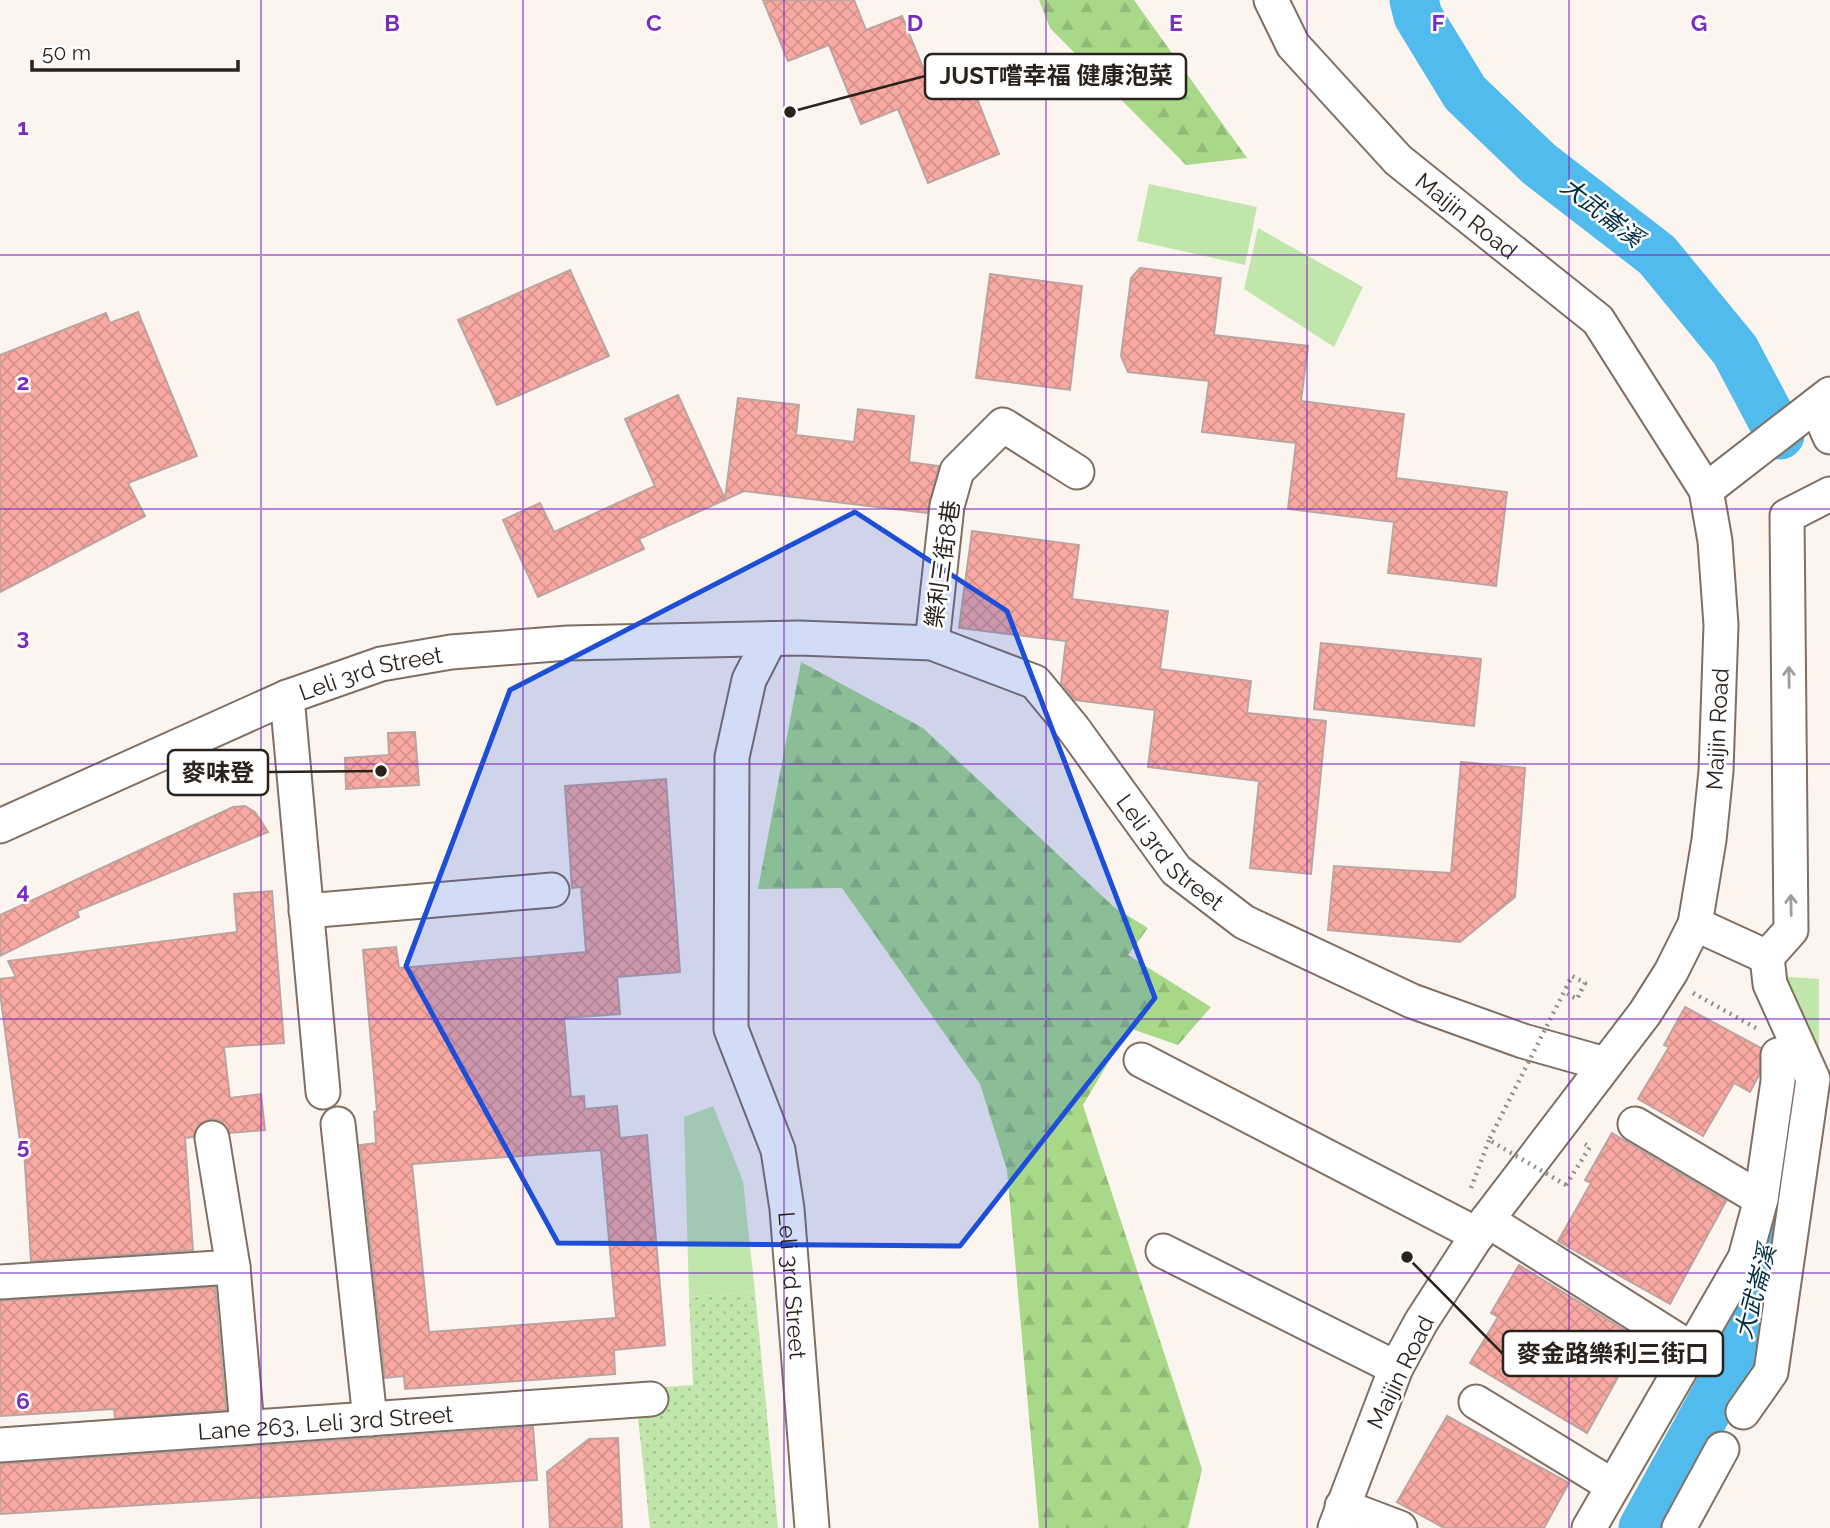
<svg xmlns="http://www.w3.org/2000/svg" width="1830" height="1528" font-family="Raleway,'Noto Sans TC',sans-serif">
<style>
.grass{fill:url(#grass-dots)}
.forest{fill:url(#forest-firs)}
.park{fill:#c1e6ab}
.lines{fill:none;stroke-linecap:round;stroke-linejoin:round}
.river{stroke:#52bbed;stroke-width:49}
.building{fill:url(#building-cross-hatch);stroke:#bca4a1;stroke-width:2;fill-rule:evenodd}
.minor-casing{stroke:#806f62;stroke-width:37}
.path{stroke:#948d87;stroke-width:4.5;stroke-dasharray:2 5;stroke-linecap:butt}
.minor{stroke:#fff;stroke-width:33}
.path-bridge{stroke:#948d87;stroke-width:4.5;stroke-dasharray:2 5;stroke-linecap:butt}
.oneway{stroke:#9f9c99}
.marked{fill:#1d4ed8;fill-opacity:0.2;stroke:#1d4ed8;stroke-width:5;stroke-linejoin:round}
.grid{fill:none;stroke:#7b2cbf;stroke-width:2;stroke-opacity:0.55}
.labels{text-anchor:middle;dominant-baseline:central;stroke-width:5;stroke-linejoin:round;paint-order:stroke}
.street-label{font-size:23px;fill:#2a231d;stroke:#fff}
.water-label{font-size:24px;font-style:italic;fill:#002e42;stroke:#fff}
.grid-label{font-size:23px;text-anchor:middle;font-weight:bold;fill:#7b2cbf;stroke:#fff;stroke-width:5;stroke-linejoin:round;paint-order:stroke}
.leader{fill:none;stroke:#2a231d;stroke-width:2.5}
.callout-dot{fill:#2a231d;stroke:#fff;stroke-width:2.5}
.callout{fill:#fff;stroke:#2a231d;stroke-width:2.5}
.callout-label{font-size:24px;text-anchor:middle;font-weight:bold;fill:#2a231d}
</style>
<defs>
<pattern id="grass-dots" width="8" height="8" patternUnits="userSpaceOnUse" patternTransform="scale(1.75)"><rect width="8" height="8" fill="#c1e6ab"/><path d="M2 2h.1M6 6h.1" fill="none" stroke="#a6c593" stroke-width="1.8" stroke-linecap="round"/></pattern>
<pattern id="forest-firs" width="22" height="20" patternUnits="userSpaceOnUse" patternTransform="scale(1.75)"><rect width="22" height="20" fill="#a7d988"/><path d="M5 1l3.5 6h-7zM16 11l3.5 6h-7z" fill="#90ba75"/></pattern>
<pattern id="building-cross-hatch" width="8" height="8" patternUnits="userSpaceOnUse" patternTransform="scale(1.75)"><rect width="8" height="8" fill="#f9a9a2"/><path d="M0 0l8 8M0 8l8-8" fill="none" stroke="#d6918b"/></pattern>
</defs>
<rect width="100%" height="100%" fill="#fcf5ef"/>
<path class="grass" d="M 755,1292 L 778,1528 L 650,1528 L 636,1400 L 650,1388 L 693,1385 L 689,1297 Z"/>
<g class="forest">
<path d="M 1039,0 L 1134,0 L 1247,158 L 1186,165 L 1050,28 Z"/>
<path d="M 801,662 L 923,728 L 1115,908 L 1148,928 L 1128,955 L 1211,1007 L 1178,1045 L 1129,1028 L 1083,1105 L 1202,1469 L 1188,1528 L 1039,1528 L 1007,1170 L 980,1084 L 842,888 L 758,889 Z"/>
</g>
<g class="park">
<path d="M 1149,184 L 1257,207 L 1245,265 L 1137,241 Z"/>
<path d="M 1258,228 L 1363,287 L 1334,347 L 1244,289 Z"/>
<path d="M 1775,976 L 1819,979 L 1819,1062 Z"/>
<path d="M 713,1106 L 743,1181 L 755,1292 L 689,1297 L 684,1117 Z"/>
</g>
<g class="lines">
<g class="river">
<path d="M 1414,0 L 1418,16 L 1465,93 L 1539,164 L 1657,255 L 1735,350 L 1780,435"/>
<path d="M 1643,1528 L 1743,1345 L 1779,1199 L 1791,1091"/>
</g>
</g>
<g class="building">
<path d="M 763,0 L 854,0 L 866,30 L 902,16 L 934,95 L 970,81 L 999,154 L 928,183 L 898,109 L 861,124 L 829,45 L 788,61 Z"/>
<path d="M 1140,268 L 1221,278 L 1214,335 L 1308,346 L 1301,401 L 1404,414 L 1396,478 L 1507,492 L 1496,586 L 1388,573 L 1394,522 L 1288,509 L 1296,443 L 1202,432 L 1209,381 L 1128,372 L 1121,356 L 1131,278 Z"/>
<path d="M 570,270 L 609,356 L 497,405 L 458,320 Z"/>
<path d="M 990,274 L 1082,286 L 1070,390 L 976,378 Z"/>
<path d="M 138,312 L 197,456 L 128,483 L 145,516 L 0,592 L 0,355 L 106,313 L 110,323 Z"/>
<path d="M 678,395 L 725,499 L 738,398 L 799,405 L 796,435 L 854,442 L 858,409 L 914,416 L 909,462 L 939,466 L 927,513 L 744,491 L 639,539 L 644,549 L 538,597 L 503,520 L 540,503 L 554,532 L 655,486 L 625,419 Z"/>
<path d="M 972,531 L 1079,545 L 1072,599 L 1168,611 L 1160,669 L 1251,681 L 1247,713 L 1326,721 L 1311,874 L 1250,868 L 1259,781 L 1148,767 L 1155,710 L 1075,700 L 1061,683 L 1066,641 L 959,628 Z"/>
<path d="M 1321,643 L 1481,659 L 1474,726 L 1314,709 Z"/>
<path d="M 415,732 L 419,785 L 346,789 L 345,758 L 389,755 L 388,733 Z"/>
<path d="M 1461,762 L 1525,768 L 1515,897 L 1460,942 L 1328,930 L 1334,866 L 1451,873 Z"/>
<path d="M 666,779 L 680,972 L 617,977 L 620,1014 L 564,1018 L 571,1097 L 584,1096 L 585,1109 L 617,1106 L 620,1138 L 647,1135 L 665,1345 L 614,1350 L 615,1374 L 405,1389 L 404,1376 L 385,1378 L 360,1145 L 376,1143 L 374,1112 L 377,1111 L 363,950 L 396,947 L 399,968 L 586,952 L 581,887 L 572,888 L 565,786 ZM 601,1150 L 616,1318 L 429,1332 L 412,1164 Z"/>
<path d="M 245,806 L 255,812 L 268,832 L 77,911 L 79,917 L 0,956 L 0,915 L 233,807 Z"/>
<path d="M 272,891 L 284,1043 L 224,1047 L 230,1098 L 261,1094 L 265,1130 L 230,1133 L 219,1120 L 210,1119 L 199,1124 L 193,1137 L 185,1138 L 193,1250 L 31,1261 L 24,1149 L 21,1149 L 0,993 L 0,979 L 16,977 L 8,961 L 237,932 L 234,894 Z"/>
<path d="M 1685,1007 L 1761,1048 L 1759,1075 L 1750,1092 L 1734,1083 L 1703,1136 L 1638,1099 L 1669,1047 L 1664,1045 Z"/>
<path d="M 1612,1133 L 1726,1201 L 1670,1304 L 1558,1241 L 1591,1183 L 1585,1180 Z"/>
<path d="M 1519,1265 L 1639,1339 L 1587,1433 L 1470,1363 L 1498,1317 L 1491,1313 Z"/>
<path d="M 215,1287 L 226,1410 L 115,1418 L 114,1409 L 0,1416 L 0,1301 Z"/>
<path d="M 1447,1416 L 1569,1483 L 1544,1528 L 1444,1528 L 1397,1502 Z"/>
<path d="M 533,1427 L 537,1480 L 0,1514 L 0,1464 Z"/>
<path d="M 618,1438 L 622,1528 L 550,1528 L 547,1472 L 589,1439 Z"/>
</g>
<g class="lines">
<defs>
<g id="minor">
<path id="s1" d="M 1271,0 L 1293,45 L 1398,160 L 1598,320 L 1706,490 L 1715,541 L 1721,625 L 1716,771 L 1709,840 L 1695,924 L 1671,972 L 1645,1013 L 1487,1220 L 1421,1322 L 1396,1368 L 1335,1528"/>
<path d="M 1816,405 L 1830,437"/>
<path d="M 1706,490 L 1830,394"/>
<path id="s2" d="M 770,639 L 749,680 L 732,757 L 731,1029 L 778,1150 L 787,1209 L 812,1528"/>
<path d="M 932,643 L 947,506 L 957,471 L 1003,425 L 1077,472"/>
<path d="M 287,697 L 323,1092"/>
<path id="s3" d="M 0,826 L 287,697 L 381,664 L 451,652 L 568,643 L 799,638 L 932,643 L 1035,682 L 1073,728 L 1176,870 L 1244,922 L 1412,1001 L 1523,1041 L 1605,1064"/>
<path d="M 306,911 L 552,890"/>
<path d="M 1695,924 L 1767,957 L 1791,930 L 1787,516 L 1830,494"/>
<path d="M 1141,1060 L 1478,1235"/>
<path d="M 338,1124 L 370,1419"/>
<path d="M 1635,1124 L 1761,1199"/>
<path d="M 212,1138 L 233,1267 L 247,1426"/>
<path d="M 1487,1220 L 1693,1350"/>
<path d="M 1163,1251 L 1396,1368"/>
<path d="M 0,1282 L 233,1267"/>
<path d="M 1476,1402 L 1613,1486"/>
<path d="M 1743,1412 L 1771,1372 L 1813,1079 L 1770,984 L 1767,957"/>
<path id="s4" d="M 0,1445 L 651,1399"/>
<path d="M 1342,1506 L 1400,1528"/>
<path d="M 1589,1528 L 1745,1258 L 1761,1199 L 1778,1081 L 1778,1055"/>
<path d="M 1679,1528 L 1722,1449"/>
</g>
</defs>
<use href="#minor" class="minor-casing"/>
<g class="path">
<path d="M 1566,988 L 1572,976 L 1585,983 L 1577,999 L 1567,994"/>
<path d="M 1693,993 L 1756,1028"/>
<path d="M 1566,1185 L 1590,1147 L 1585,1144"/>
<path d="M 1471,1188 L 1489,1140"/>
</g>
<use href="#minor" class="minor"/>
<path class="path-bridge" d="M 1566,1185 L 1489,1140 L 1566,988"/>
</g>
<defs><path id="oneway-shaft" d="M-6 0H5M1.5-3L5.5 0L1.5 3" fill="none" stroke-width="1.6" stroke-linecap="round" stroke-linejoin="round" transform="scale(1.75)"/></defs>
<g class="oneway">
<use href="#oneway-shaft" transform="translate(1789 677) rotate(-91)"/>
<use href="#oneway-shaft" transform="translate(1791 905) rotate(-91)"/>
</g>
<path class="marked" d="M 855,512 L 1007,611 L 1155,998 L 960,1246 L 558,1243 L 406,966 L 510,690 Z"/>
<path class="grid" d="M 261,0 L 261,1528M 523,0 L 523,1528M 784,0 L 784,1528M 1046,0 L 1046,1528M 1307,0 L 1307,1528M 1569,0 L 1569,1528M 0,255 L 1830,255M 0,509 L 1830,509M 0,764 L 1830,764M 0,1019 L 1830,1019M 0,1273 L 1830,1273"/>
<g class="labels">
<g class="street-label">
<text stroke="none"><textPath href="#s1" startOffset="294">Maijin Road</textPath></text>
<text transform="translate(942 564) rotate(-82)">樂利三街8巷</text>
<text stroke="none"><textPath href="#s3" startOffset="402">Leli 3rd Street</textPath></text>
<text transform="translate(1717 729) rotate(-87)">Maijin Road</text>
<text stroke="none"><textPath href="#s3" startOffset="1295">Leli 3rd Street</textPath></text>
<text stroke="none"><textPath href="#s2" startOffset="663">Leli 3rd Street</textPath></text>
<text transform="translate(1400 1372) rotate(-64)">Maijin Road</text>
<text stroke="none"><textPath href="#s4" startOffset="326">Lane 263, Leli 3rd Street</textPath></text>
</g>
<g class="water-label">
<text transform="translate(1602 212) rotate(38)">大武崙溪</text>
<text transform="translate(1755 1292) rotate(-75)">大武崙溪</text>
</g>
</g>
<g class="grid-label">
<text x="392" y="31">B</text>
<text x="654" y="31">C</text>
<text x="915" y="31">D</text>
<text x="1176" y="31">E</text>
<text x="1438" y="31">F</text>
<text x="1699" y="31">G</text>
<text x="23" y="135">1</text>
<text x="23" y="390">2</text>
<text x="23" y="645">3</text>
<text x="23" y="899">4</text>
<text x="23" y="1154">5</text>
<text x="23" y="1409">6</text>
</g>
<path class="leader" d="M790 112L925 76M381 771L268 772M1407 1257L1503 1354"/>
<g class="callout-dot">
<circle cx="790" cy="112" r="7"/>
<circle cx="381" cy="771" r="7"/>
<circle cx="1407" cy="1257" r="7"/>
</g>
<g class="callout">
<rect x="925" y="54" width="261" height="45" rx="7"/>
<rect x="168" y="750" width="100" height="45" rx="7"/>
<rect x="1503" y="1331" width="220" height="45" rx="7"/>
</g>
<g class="callout-label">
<text x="1056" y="84">JUST嚐幸福 健康泡菜</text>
<text x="218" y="781">麥味登</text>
<text x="1613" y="1362">麥金路樂利三街口</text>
</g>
<path d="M32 60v10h206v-10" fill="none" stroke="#2a231d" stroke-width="3.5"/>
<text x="42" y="60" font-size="21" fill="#2a231d" stroke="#ffffff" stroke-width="5" paint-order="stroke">50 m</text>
</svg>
